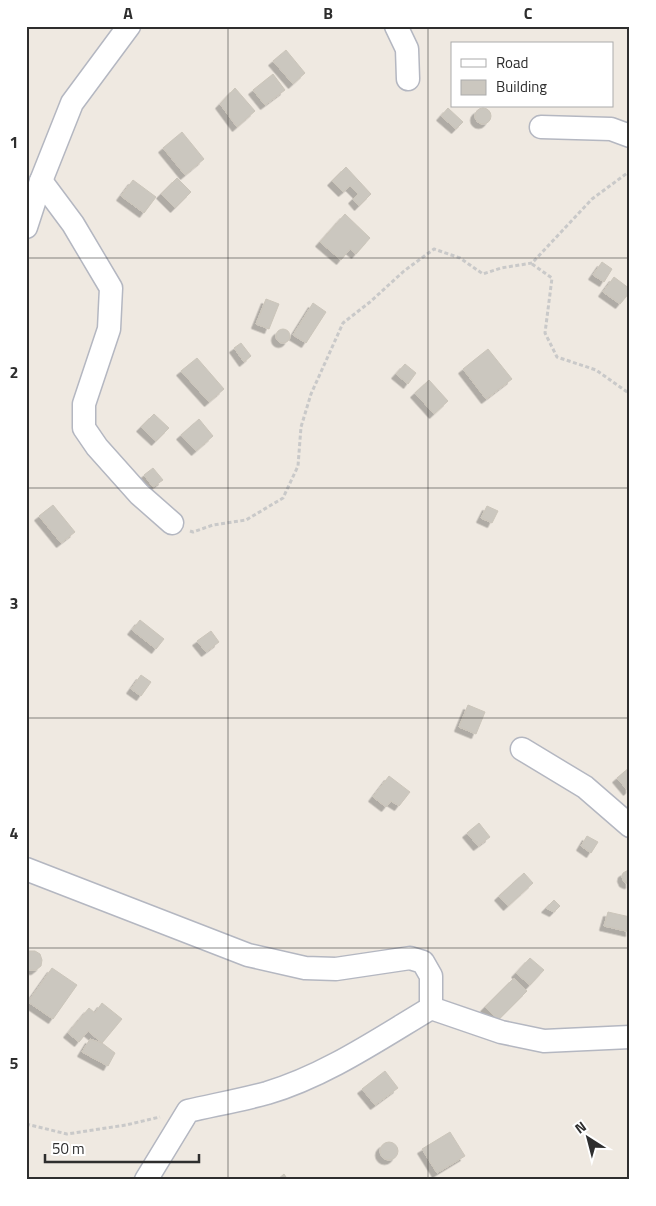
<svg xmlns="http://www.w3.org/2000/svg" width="656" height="1206" font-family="'Titillium Web',sans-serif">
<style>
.building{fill:#cbc7bf;stroke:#cbc5ba;filter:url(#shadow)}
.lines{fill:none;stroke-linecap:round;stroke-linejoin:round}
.minor-casing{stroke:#b4b7c1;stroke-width:25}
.path{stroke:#c9c9c9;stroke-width:3;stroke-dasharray:4 2.5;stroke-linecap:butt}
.minor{stroke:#fff;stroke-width:22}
.grid{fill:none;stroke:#2e2e2e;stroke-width:1;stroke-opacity:0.55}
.neatline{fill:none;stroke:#2e2e2e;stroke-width:2}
.grid-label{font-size:16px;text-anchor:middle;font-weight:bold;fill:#2e2e2e}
</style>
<defs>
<filter id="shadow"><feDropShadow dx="-4.5" dy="4.5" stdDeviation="0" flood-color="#0004"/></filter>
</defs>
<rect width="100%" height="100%" fill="#efe9e1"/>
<g class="building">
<path d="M 286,50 L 305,73 L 293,84 L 273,61 Z"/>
<path d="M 273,74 L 285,90 L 265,105 L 253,90 Z"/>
<path d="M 235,88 L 255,111 L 237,127 L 220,104 Z"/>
<circle cx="483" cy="116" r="8"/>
<path d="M 448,108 L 463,122 L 456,129 L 441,116 Z"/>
<path d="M 182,132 L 204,159 L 185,175 L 163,148 Z"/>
<path d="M 346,167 L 371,194 L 359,206 L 353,199 L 358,194 L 350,186 L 343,192 L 332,181 Z"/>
<path d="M 177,178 L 191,192 L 175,208 L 161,194 Z"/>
<path d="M 133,180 L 156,197 L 144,213 L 121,196 Z"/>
<path d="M 345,214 L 370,238 L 356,254 L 350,249 L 341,260 L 320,242 Z"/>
<path d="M 602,262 L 612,269 L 604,282 L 593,275 Z"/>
<path d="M 614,277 L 630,289 L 630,292 L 620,304 L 603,292 Z"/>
<path d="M 266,299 L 279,304 L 269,329 L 256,324 Z"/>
<path d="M 313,303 L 326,312 L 306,343 L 293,335 Z"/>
<circle cx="283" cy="336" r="7"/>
<path d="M 241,343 L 251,356 L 244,362 L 234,348 Z"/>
<path d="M 488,349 L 512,379 L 486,399 L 463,369 Z"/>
<path d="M 197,358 L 224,389 L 209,402 L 181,371 Z"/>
<path d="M 405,364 L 416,373 L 408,384 L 396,374 Z"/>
<path d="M 429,380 L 448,401 L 434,414 L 415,393 Z"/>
<path d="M 154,414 L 169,428 L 156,441 L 141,427 Z"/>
<path d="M 199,419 L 213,436 L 196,451 L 181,435 Z"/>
<path d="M 153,468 L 163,480 L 153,487 L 144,475 Z"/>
<path d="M 53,505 L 75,532 L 61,543 L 39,516 Z"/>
<path d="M 487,506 L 498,511 L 492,523 L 481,518 Z"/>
<path d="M 140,620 L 164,639 L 156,649 L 132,630 Z"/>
<path d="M 211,631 L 219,642 L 206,652 L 197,641 Z"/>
<path d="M 141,675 L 151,682 L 141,696 L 131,689 Z"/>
<path d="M 468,705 L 485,712 L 476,734 L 459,727 Z"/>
<path d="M 630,767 L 630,789 L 628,791 L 617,778 Z"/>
<path d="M 389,776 L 410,792 L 399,806 L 391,801 L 386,807 L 373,797 Z"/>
<path d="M 479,823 L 490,837 L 478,846 L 467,833 Z"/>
<path d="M 587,836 L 598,842 L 591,853 L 581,846 Z"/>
<path d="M 630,869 L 630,884 L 628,884 L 624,882 L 622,877 L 623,873 Z"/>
<path d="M 524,873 L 533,883 L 508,906 L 499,896 Z"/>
<path d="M 554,900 L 560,906 L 554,912 L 546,908 Z"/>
<path d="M 608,912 L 630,917 L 630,932 L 604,926 Z"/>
<path d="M 28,951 L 35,951 L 40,954 L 42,960 L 41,966 L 36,970 L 30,970 L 26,968 L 26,953 Z"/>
<path d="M 530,958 L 544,970 L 530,985 L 516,973 Z"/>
<path d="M 52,968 L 77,985 L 53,1019 L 28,1002 Z"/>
<path d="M 514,978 L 527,991 L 498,1020 L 485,1007 Z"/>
<path d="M 102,1003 L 122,1019 L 102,1043 L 88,1031 L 79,1042 L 68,1033 L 89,1008 L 95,1013 Z"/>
<path d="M 90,1039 L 102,1043 L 115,1053 L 108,1066 L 82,1052 Z"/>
<path d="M 385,1071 L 398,1088 L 375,1105 L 362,1089 Z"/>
<path d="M 450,1132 L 465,1156 L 437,1173 L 422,1149 Z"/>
<circle cx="389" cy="1151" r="9"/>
<path d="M 284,1174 L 288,1180 L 277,1180 Z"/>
</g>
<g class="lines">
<defs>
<g id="minor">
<path d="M 396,26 L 407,49 L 408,79"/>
<path d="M 541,127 L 611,129 L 630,136"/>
<path d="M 41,181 L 73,224 L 111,288 L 109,329 L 84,404 L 84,428 L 97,447 L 139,494 L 172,523"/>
<path d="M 26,227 L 41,181 L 72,103 L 129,26"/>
<path d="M 522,749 L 585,787 L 630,826"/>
<path d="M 26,869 L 248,955 L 305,968 L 336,969 L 410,958 L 423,962 L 431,976 L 431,1008"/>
<path d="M 146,1180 L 188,1111 C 214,1105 241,1100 267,1093 C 325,1076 379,1039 431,1008 L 501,1032 L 544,1041 L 630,1037"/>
</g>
</defs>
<use href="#minor" class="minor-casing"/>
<g class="path">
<path d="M 532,264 L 552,278 L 545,333 L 557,357 L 596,370 L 630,394"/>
<path d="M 190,531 L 193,532 L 213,525 L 246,520 L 283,498 L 298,466 L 301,427 L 311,394 L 343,323 L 370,302 L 404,271 L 434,249 L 460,258 L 483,274 L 501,268 L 532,263 L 592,199 L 630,171"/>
<path d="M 26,1124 L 67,1134 L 126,1125 L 160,1117"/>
</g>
<use href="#minor" class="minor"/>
</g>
<path class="grid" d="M 228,26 L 228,1180M 428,26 L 428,1180M 26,258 L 630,258M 26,488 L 630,488M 26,718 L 630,718M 26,948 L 630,948"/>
<rect width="656" height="1206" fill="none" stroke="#ffffff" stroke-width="55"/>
<rect x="451" y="42" width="162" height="65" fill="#ffffff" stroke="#ababab"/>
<rect x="461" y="59" width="25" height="8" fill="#ffffff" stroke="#ababab"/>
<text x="496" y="68" font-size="15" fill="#2e2e2e">Road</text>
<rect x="461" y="80" width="25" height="15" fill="#cbc7bf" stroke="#ababab"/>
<text x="496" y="92" font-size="15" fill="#2e2e2e">Building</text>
<g transform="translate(588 1138) rotate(324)" stroke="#ffffff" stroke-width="4" paint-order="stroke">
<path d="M0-4L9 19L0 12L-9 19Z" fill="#2e2e2e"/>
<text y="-8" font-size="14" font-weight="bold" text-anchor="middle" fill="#2e2e2e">N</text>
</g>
<path d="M45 1154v8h154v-8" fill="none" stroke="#2e2e2e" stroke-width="2.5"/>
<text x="52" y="1154" font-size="15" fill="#2e2e2e" stroke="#ffffff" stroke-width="4" paint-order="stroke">50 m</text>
<rect x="28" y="28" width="600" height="1150" class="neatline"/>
<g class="grid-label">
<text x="128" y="19">A</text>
<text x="328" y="19">B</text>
<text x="528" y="19">C</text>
<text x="14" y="148">1</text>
<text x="14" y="378">2</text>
<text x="14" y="609">3</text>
<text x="14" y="839">4</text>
<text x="14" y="1069">5</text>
</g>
</svg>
